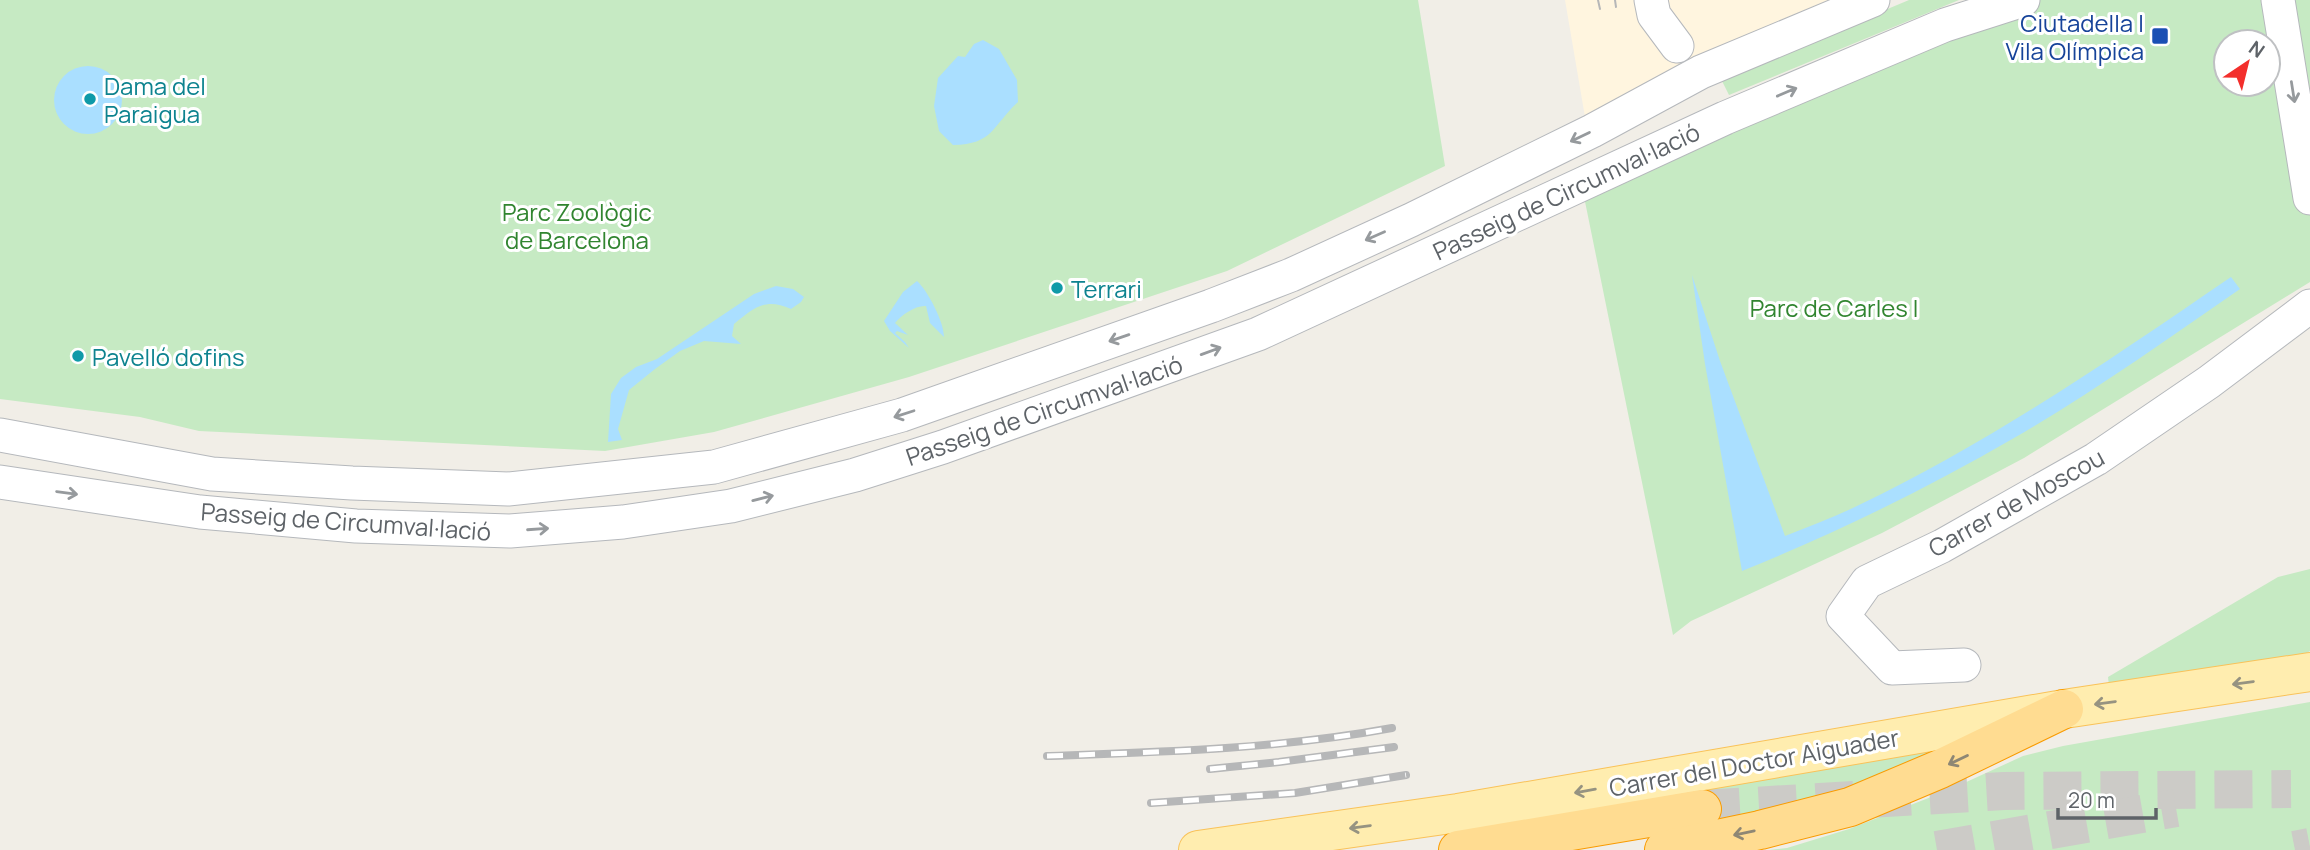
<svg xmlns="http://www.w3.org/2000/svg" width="2310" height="850" font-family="Manrope,sans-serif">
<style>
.commercial{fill:#fff5df}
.green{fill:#c6eac3;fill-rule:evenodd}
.water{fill:#aadfff}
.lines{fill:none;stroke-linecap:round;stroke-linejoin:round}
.highway-tunnel{stroke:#cccbc7;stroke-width:38;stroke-dasharray:38 19;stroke-linecap:butt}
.minor-casing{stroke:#b5b8bc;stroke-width:35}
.major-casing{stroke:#f9c259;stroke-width:40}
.highway-casing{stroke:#f99b00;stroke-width:40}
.minor{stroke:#fff;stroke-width:33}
.major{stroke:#ffedaf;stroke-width:38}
.highway{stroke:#ffdc91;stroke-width:38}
.tram{stroke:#b6b7b8;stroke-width:2}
.rail-casing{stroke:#b6b7b8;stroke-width:8}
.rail{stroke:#fff;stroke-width:5;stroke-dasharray:16;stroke-linecap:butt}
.oneway{stroke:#969a9d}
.oneway2{stroke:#969381}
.oneway3{stroke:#8e8774}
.transit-dot{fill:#1a4fb4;stroke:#fff;stroke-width:2.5}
.culture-dot{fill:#0f9aa8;stroke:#fff;stroke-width:2.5}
.labels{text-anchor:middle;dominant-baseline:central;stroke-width:6;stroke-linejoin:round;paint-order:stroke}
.transit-label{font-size:24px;fill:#164399;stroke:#fff;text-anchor:end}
.culture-label{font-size:24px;fill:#0d838f;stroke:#fff;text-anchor:start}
.street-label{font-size:24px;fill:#5e6368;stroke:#fff}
.park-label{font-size:24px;fill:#318530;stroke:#fff}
</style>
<rect width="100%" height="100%" fill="#f1eee7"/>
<path class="commercial" d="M 1565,0 L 1835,0 L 1585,117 Z"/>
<g class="green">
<path d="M 0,0 L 1418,0 L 1445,166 L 1227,271 L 909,377 L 714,432 L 605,451 L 199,431 L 140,417 L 0,399 Z"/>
<path d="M 1909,0 L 1959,0 L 1729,95 L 1721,79 Z"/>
<path d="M 2023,0 L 2310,0 L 2310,282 L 2024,458 L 1882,533 L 1691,621 L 1673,635 L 1578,167 L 1945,25 ZM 2226,42 L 2268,42 L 2268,84 L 2226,84 Z"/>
<path d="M 2310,569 L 2310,651 L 2307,653 L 2109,686 L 2108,677 L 2278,577 Z"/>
<path d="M 2310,702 L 2310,850 L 1769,850 L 1787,848 L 1849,829 L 1949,790 L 2023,756 L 2063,746 Z"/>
<path d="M 1932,747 L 1940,761 L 1710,828 L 1703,789 Z"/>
</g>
<g class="water">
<path d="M 983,40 L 999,49 L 1017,80 L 1018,102 C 991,127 994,144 953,145 L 939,131 L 934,106 L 938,78 L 958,56 L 965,57 L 974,44 Z"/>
<circle cx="88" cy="100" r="34"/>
<path d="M 1692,275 L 1720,361 L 1785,536 C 1810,526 1835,517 1859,505 C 1991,442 2111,359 2231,277 L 2240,289 C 2166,340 2092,393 2014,438 C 1926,489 1836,533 1742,571 L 1705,364 Z"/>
<path d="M 917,281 C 928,291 944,322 944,337 L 930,323 L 926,306 C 916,305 901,315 895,323 L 908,335 L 897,331 L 895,333 L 905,342 L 909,348 L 890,331 L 884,321 L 903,292 Z"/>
<path d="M 776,286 L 793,289 L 804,297 L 801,302 L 791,309 C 765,297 754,308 734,324 L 732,336 L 741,344 L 704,341 L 680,351 L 655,369 L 629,390 L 618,429 L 622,440 L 608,442 L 611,394 L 621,378 L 636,367 L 657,359 L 754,294 Z"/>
</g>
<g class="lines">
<g class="highway-tunnel">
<path d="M 1702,809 L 2004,791 L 2291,789"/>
<path d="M 1937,850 L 2176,808"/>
<path d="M 2295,850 L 2310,847"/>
</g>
<defs>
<g id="minor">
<path d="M 1651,0 L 1654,15 L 1677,46"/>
<path d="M 2278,0 L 2310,198"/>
<path d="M 0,435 L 212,474 L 352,483 L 508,489 L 714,467 L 902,415 L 1211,306 L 1291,275 L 1411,220 L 1592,131 L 1701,72 L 1873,0"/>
<path d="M 0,482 L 200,512 L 356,526 L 510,531 L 623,522 L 731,506 L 855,475 L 943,447 L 1258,334 L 1725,118 L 1945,25 L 2023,0"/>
<path d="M 1964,665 L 1892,668 L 1843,616 L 1867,582 L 1942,546 L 2096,459 L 2209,382 L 2310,306"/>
</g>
<path id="major" d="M 1198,850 L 1458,813 L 2064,709 L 2310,672"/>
<g id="highway">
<path d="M 1458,850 L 1702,809"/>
<path d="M 1664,850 L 1760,830 L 1850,807 L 1940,769 L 2064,709"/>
</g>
</defs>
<use href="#minor" class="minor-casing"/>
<use href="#major" class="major-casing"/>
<use href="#highway" class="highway-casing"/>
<use href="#minor" class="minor"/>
<use href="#major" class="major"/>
<use href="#highway" class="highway"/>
<g class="tram">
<path d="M 1598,0 L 1600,9"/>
<path d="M 1615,0 L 1616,7"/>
</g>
<defs>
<g id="rail">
<path d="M 1047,756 C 1163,752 1278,749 1392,728"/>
<path d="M 1210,769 L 1279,762 L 1394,747"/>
<path d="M 1151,803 L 1295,793 L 1406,775"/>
</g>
</defs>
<use href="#rail" class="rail-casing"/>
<use href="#rail" class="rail"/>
</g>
<defs><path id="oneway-shaft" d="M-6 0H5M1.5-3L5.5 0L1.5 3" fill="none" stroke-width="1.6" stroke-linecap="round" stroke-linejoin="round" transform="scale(1.75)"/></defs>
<g class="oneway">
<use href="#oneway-shaft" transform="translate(1787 92) rotate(-23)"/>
<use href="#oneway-shaft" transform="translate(2293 92) rotate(81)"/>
<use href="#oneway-shaft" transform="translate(1580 137) rotate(154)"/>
<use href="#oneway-shaft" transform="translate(1375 236) rotate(156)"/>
<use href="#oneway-shaft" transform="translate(1119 338) rotate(161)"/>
<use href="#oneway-shaft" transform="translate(1211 351) rotate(-20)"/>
<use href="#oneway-shaft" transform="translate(904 414) rotate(162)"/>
<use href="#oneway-shaft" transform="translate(67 493) rotate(8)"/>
<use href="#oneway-shaft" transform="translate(763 498) rotate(-14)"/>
<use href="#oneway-shaft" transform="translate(538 529) rotate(-4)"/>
</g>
<g class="oneway2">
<use href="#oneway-shaft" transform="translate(2243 683) rotate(172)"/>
<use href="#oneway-shaft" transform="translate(2105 703) rotate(172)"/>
<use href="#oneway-shaft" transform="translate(1585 791) rotate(170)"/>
<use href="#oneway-shaft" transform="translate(1360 827) rotate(172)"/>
</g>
<g class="oneway3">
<use href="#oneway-shaft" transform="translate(1958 760) rotate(154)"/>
<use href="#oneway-shaft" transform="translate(1744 833) rotate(168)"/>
</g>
<rect class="transit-dot" x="2151" y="27" width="18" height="18" rx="3.5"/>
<g class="culture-dot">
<circle cx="90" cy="99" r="7"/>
<circle cx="1057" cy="288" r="7"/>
<circle cx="78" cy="356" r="7"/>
</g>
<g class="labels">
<g class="transit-label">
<text x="2144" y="22">Ciutadella |<tspan x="2144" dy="28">Vila Olímpica</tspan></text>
</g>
<g class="culture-label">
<text x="104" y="85">Dama del<tspan x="104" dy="28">Paraigua</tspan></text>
<text x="1071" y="288">Terrari</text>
<text x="92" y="356">Pavelló dofins</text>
</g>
<g class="street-label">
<text transform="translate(1566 191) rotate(-25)">Passeig de Circumval·lació</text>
<text transform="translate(1044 410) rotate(-19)">Passeig de Circumval·lació</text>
<text transform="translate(2016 502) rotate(-29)">Carrer de Moscou</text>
<text transform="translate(346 521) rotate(4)">Passeig de Circumval·lació</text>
<text transform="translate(1754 762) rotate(-10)">Carrer del Doctor Aiguader</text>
</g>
<g class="park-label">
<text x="577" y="211">Parc Zoològic<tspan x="577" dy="28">de Barcelona</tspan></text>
<text x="1834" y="307">Parc de Carles I</text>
</g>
</g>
<g transform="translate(2247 63) rotate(35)"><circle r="33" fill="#ffffff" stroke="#bfc1c3" stroke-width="2"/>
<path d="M0-5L12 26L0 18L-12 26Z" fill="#f32f2c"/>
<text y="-10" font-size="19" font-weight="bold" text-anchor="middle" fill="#5e6368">N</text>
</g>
<path d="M2058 808v10h98v-10" fill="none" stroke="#5e6368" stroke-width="3.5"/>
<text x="2068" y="808" font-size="21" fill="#5e6368" stroke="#ffffff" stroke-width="5" paint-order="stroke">20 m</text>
</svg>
